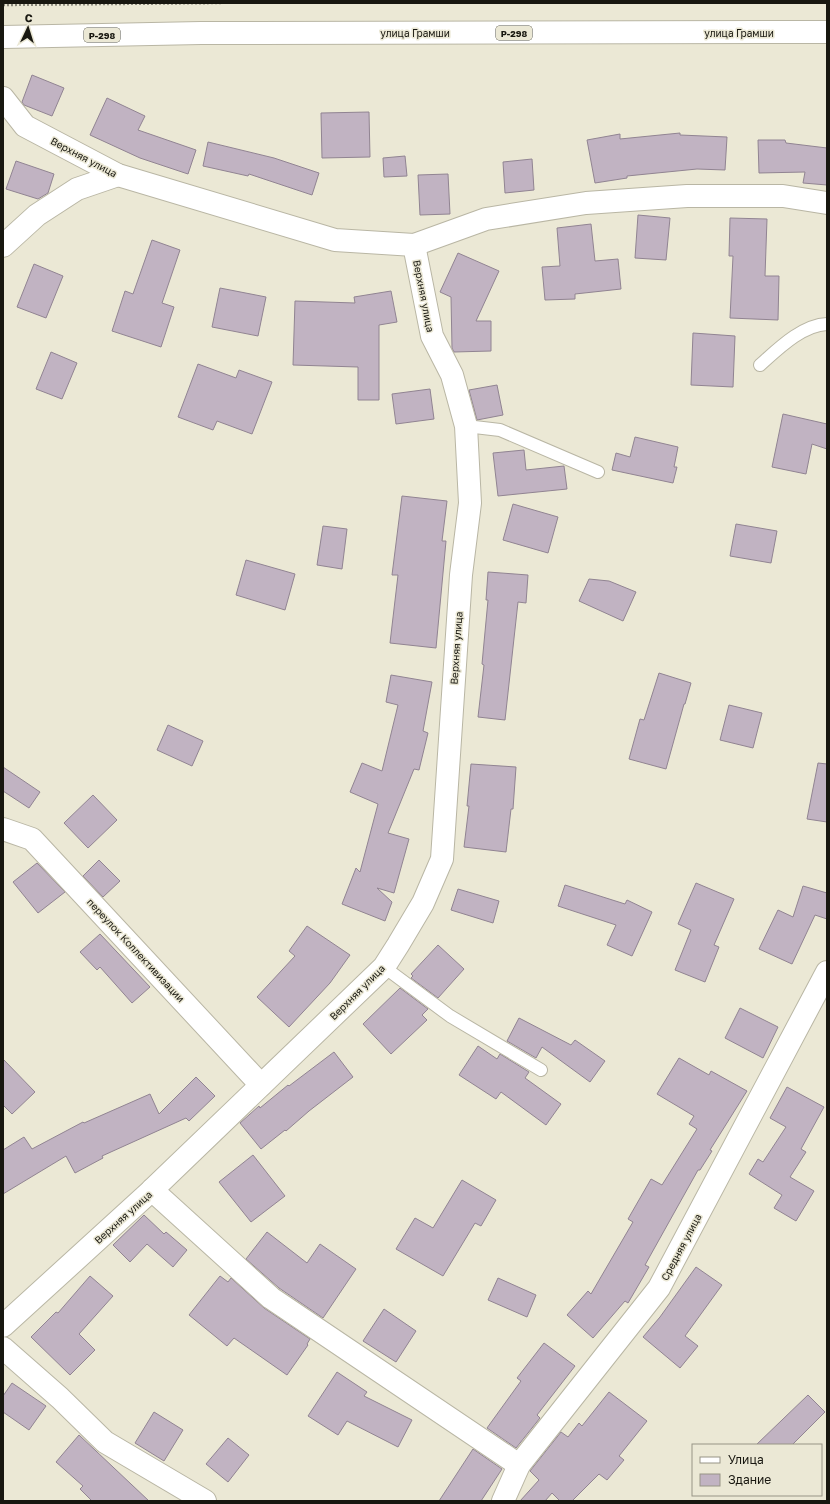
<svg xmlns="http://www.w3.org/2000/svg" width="830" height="1504" font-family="'Golos Text',sans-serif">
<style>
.building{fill:#c1b3c2;stroke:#918492}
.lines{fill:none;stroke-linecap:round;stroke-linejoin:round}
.service-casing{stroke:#b9b6a4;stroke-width:14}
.minor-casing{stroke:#b9b6a4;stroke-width:24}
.trunk-casing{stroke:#b9b6a4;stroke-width:24}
.path{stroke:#8a887b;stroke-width:2.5;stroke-dasharray:2 2;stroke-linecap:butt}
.service{stroke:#fff;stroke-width:12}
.minor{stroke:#fff;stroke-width:22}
.trunk{stroke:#fff;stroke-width:22}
.labels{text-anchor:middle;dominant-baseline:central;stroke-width:3;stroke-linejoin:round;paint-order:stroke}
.shield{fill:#ebe8d5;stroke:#57564b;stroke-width:1}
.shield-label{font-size:9px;font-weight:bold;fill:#181710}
.street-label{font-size:10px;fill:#181710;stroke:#ebe8d5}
</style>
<rect width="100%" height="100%" fill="#ebe8d5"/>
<g class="building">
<path d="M 32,75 L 64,88 L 52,116 L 24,105 L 22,102 Z"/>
<path d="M 107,98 L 145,116 L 138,130 L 196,150 L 188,174 L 140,158 L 90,135 Z"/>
<path d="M 369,112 L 370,157 L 322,158 L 321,113 Z"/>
<path d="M 680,133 L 680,135 L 727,137 L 725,170 L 697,169 L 627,176 L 627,178 L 595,183 L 587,140 L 620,134 L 620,139 Z"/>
<path d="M 758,140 L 785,140 L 786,143 L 827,148 L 827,185 L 803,183 L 805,172 L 759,173 Z"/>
<path d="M 208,142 L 274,158 L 319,173 L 312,195 L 249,174 L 248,176 L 203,166 Z"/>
<path d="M 405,156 L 407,176 L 384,177 L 383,158 Z"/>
<path d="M 532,159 L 534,190 L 505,193 L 503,162 Z"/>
<path d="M 16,161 L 54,174 L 48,193 L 38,199 L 6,189 Z"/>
<path d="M 448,174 L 450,214 L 420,215 L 418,175 Z"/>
<path d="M 638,215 L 670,218 L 666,260 L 635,258 Z"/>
<path d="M 730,218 L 767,219 L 765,276 L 779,276 L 778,320 L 730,318 L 733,256 L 729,256 Z"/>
<path d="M 591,224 L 595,261 L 618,259 L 621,289 L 575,294 L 575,299 L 545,300 L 542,267 L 560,266 L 557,228 Z"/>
<path d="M 152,240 L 180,250 L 162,303 L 174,307 L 161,347 L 112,331 L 125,291 L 133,294 Z"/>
<path d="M 458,253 L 499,271 L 476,321 L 491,321 L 491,351 L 454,352 L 452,348 L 451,297 L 440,292 Z"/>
<path d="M 34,264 L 63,276 L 46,318 L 17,307 Z"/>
<path d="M 220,288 L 266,297 L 258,336 L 212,327 Z"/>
<path d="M 391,291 L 397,322 L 379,325 L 379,400 L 358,400 L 358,367 L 293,365 L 295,301 L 355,303 L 354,297 Z"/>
<path d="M 693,333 L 735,336 L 733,387 L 691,385 Z"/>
<path d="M 51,352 L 77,363 L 62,399 L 36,389 Z"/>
<path d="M 198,364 L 236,378 L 239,370 L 272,382 L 252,434 L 217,421 L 213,430 L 178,417 Z"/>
<path d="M 497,385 L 503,415 L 477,420 L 469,390 Z"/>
<path d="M 430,389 L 434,419 L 396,424 L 392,394 Z"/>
<path d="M 783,414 L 827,424 L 827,449 L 812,444 L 806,474 L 772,467 Z"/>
<path d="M 635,437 L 678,447 L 674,467 L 677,467 L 673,483 L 612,470 L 616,453 L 630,457 Z"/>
<path d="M 524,450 L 526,470 L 564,466 L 567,489 L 498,496 L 493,453 Z"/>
<path d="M 402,496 L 447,501 L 442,541 L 446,541 L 436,648 L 390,643 L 398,575 L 392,575 Z"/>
<path d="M 513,504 L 558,517 L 548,553 L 503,540 Z"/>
<path d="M 736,524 L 777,531 L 771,563 L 730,556 Z"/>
<path d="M 323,526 L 347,529 L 342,569 L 317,565 Z"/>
<path d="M 246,560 L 295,574 L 285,610 L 236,595 Z"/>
<path d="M 488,572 L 528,575 L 526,603 L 518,602 L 505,720 L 478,717 L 484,665 L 482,664 L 488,600 L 486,600 Z"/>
<path d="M 589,579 L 609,581 L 636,592 L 623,621 L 579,601 Z"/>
<path d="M 659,673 L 691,683 L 685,704 L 684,704 L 666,769 L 629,759 L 640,719 L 644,720 Z"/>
<path d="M 391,675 L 432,682 L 423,731 L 428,733 L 419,770 L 414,769 L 388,833 L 409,839 L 394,893 L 377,888 L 392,902 L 385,921 L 342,904 L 356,868 L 360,872 L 378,804 L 350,792 L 362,763 L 382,771 L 398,705 L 386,702 Z"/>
<path d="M 729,705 L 762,713 L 753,748 L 720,740 Z"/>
<path d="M 168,725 L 203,741 L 192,766 L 157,750 Z"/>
<path d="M 818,763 L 827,764 L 827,822 L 807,819 Z"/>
<path d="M 471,764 L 516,767 L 513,809 L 511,809 L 506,852 L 464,847 L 469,806 L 467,806 Z"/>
<path d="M 3,767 L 40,792 L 29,808 L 3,791 Z"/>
<path d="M 93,795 L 117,820 L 88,848 L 64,823 Z"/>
<path d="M 99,860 L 120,881 L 103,897 L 83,876 Z"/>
<path d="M 37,863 L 65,892 L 38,913 L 13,882 Z"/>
<path d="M 696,883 L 734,899 L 714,945 L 719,947 L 705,982 L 675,970 L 691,930 L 678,924 Z"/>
<path d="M 565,885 L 625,904 L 627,900 L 652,912 L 632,956 L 607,945 L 616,925 L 558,906 Z"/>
<path d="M 803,886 L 827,893 L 827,919 L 815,915 L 792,964 L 759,949 L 778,910 L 793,917 Z"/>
<path d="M 458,889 L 499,901 L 493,923 L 451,910 Z"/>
<path d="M 307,926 L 350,955 L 330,983 L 289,1027 L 257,997 L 295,956 L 289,951 Z"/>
<path d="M 100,934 L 150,987 L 132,1003 L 100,967 L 97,970 L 80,952 Z"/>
<path d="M 438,945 L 464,969 L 438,998 L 411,978 L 413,976 L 411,974 Z"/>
<path d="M 400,988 L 428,1009 L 422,1015 L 427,1020 L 391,1054 L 363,1024 Z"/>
<path d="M 740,1008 L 778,1027 L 763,1058 L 725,1038 Z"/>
<path d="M 519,1018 L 571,1045 L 575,1040 L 605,1061 L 590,1082 L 542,1047 L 536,1058 L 507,1041 Z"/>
<path d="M 478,1046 L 497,1059 L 500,1054 L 529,1072 L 525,1078 L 561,1104 L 546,1125 L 501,1092 L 496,1099 L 459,1075 Z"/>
<path d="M 334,1052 L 353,1077 L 309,1111 L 286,1131 L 285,1130 L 261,1149 L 240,1123 L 259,1106 L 260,1108 L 288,1085 L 289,1086 Z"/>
<path d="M 679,1058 L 709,1075 L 711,1071 L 747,1091 L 710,1150 L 712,1151 L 700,1170 L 698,1170 L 645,1265 L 649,1267 L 628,1303 L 625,1301 L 593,1338 L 567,1315 L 588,1291 L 591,1294 L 633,1222 L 628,1219 L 651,1179 L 662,1185 L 697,1129 L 689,1124 L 694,1116 L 657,1094 Z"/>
<path d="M 3,1059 L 35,1092 L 12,1114 L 3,1105 Z"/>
<path d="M 196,1077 L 215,1096 L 189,1121 L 186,1118 L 102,1156 L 103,1158 L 75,1173 L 66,1156 L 3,1194 L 3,1150 L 24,1137 L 32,1149 L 83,1122 L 84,1123 L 150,1094 L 159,1114 Z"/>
<path d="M 787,1087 L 824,1107 L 801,1149 L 806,1152 L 790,1177 L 814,1191 L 796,1221 L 774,1208 L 782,1195 L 749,1174 L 758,1159 L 763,1162 L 786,1127 L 770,1118 Z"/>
<path d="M 253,1155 L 285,1196 L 251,1222 L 219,1182 Z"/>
<path d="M 462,1180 L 496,1200 L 481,1226 L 475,1223 L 443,1276 L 396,1249 L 415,1218 L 433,1228 Z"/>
<path d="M 144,1215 L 164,1234 L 166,1232 L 187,1250 L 173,1267 L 147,1244 L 130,1262 L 113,1245 Z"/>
<path d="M 267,1232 L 307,1263 L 320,1244 L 356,1269 L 323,1318 L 279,1288 L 246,1259 Z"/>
<path d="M 696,1267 L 722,1285 L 685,1336 L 698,1346 L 680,1368 L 643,1337 L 660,1317 Z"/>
<path d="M 90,1276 L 113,1296 L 79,1334 L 95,1350 L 70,1375 L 31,1337 L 56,1312 L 58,1313 Z"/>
<path d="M 220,1276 L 228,1282 L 231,1278 L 264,1308 L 310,1339 L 307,1344 L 308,1345 L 287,1375 L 234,1338 L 227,1346 L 189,1315 Z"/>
<path d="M 498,1278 L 536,1295 L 527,1317 L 488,1300 Z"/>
<path d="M 384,1309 L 416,1331 L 396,1362 L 363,1341 Z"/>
<path d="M 544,1343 L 575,1366 L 537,1415 L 540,1418 L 516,1448 L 487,1428 L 521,1381 L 517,1378 Z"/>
<path d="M 337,1372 L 367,1392 L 364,1396 L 412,1420 L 398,1447 L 347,1421 L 338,1435 L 308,1416 Z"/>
<path d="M 12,1383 L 46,1406 L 29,1430 L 3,1412 L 3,1396 Z"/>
<path d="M 609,1392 L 647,1421 L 619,1456 L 624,1460 L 607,1480 L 599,1474 L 572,1501 L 560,1501 L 552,1493 L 545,1501 L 520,1501 L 539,1480 L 530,1471 L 561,1432 L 568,1437 L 579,1423 L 582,1426 Z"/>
<path d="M 808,1395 L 825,1412 L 792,1445 L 756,1445 Z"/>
<path d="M 154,1412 L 183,1430 L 164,1461 L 135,1443 Z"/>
<path d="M 79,1435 L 96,1451 L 149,1501 L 92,1501 L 80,1489 L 83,1486 L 56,1462 Z"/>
<path d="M 228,1438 L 249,1455 L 228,1482 L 206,1464 Z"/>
<path d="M 473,1449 L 502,1469 L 481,1501 L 439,1501 Z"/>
</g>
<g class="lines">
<defs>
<g id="service">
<path d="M 760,365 C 778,349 802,325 827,324"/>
<path d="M 466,426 L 500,430 L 598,472"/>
<path d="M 384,967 L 450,1016 L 541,1070"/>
</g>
<g id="minor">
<path d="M 3,98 L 25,126 L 118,175 L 335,240 L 414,245 L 432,336 L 452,375 L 466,426 L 470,503 L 461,575 L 442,859 L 423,903 L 398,945 L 384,967 L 152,1190 L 3,1326"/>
<path d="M 414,245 L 486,219 L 586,203 L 687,196 L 783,196 L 827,203"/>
<path d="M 3,246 L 37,215 L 77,189 L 118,175"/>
<path d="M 3,829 L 32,839 L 261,1085"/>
<path d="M 152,1190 L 271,1298 L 519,1465"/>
<path d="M 3,1348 L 60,1398 L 105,1442 L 205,1501"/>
<path d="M 503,1501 L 519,1465 L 659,1288 L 827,972"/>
</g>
<path id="trunk" d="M 3,37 L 201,33 L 827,32"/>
</defs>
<use href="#service" class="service-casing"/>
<use href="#minor" class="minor-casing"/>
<use href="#trunk" class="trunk-casing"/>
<path class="path" d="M 3,5 L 222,3"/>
<use href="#service" class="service"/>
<use href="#minor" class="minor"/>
<use href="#trunk" class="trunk"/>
</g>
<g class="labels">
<g class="shield">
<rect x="496" y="26" width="36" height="14" rx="3"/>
<rect x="84" y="28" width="36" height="14" rx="3"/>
</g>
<g class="shield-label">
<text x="514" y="33">Р-298</text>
<text x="102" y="35">Р-298</text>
</g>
<g class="street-label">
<text x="415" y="33">улица Грамши</text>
<text x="739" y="33">улица Грамши</text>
<text transform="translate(84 157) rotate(28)">Верхняя улица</text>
<text transform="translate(424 296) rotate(79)">Верхняя улица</text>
<text transform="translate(456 648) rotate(-86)">Верхняя улица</text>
<text transform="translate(136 950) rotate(47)">переулок Коллективизации</text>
<text transform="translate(357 992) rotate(-45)">Верхняя улица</text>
<text transform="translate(123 1217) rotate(-42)">Верхняя улица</text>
<text transform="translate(681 1247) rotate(-62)">Средняя улица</text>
</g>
</g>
<rect width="830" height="1504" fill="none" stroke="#181710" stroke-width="8"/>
<rect x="692" y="1444" width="130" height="52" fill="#ebe8d5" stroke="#979486"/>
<rect x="700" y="1457" width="20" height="6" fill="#ffffff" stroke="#979486"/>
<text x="728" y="1464" font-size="12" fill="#181710">Улица</text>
<rect x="700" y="1474" width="20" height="12" fill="#c1b3c2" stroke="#979486"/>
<text x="728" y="1484" font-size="12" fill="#181710">Здание</text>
<g transform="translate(28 28) rotate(4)" stroke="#ebe8d5" stroke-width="3" paint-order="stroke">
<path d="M0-3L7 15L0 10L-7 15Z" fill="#181710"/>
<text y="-6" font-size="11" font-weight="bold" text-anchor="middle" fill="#181710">С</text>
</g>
</svg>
